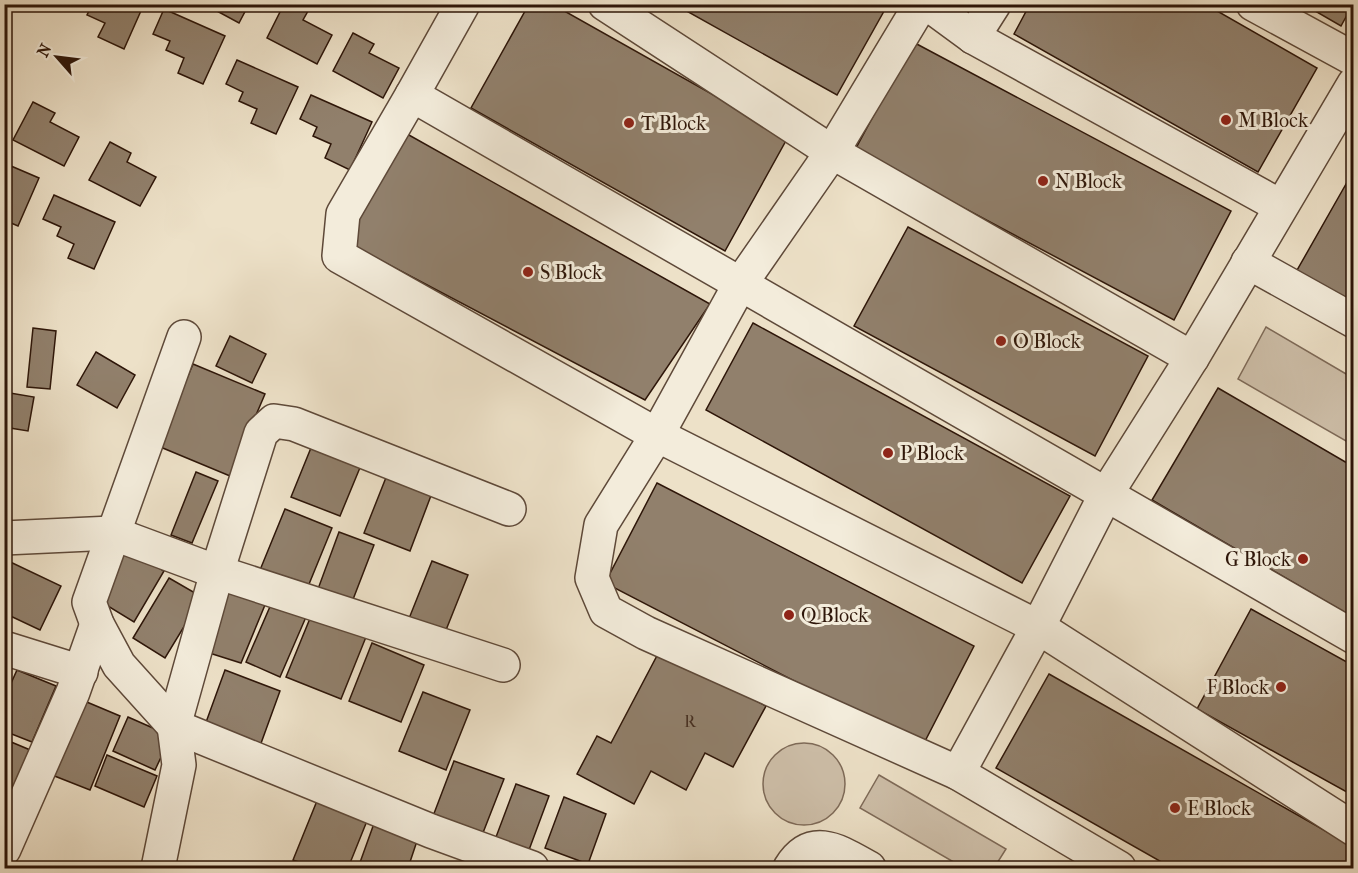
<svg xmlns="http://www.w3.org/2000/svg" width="1358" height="873" font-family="'IM FELL French Canon',serif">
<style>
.green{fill:#cdbea8;stroke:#7e6a58;stroke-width:1.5}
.building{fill:#91806c;stroke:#2e1609;stroke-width:1.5}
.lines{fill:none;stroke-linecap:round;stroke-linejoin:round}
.street-casing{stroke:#5e4939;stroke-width:36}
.street{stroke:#f3ecdb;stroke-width:33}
.poi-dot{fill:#8f2418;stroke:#f3ecdb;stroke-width:2}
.labels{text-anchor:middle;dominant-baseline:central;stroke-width:6;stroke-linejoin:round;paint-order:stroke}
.number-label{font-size:16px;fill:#473022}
.poi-label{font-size:20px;fill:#2e1609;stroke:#f3ecdb;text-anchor:start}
</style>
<rect width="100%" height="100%" fill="#ede1c8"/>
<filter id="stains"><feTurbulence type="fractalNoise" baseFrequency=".00333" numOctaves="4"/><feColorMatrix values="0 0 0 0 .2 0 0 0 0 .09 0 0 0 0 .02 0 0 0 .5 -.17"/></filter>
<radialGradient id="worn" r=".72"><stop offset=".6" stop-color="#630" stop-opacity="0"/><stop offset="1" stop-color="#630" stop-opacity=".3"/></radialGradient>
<g class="green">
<path d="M 1266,327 L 1353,378 L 1353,445 L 1238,379 Z"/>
<circle cx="804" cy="784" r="41"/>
<path d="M 879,775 L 1006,849 L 994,868 L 964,868 L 860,808 Z"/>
</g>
<g class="building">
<path d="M 87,4 L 144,4 L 124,49 L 98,37 L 105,23 L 87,15 L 91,7 Z"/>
<path d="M 204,4 L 249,4 L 239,23 Z"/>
<path d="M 284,4 L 296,4 L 308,11 L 303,20 L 332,35 L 317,64 L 267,38 Z"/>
<path d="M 529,4 L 552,4 L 788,137 L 725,251 L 471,108 Z"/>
<path d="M 674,4 L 888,4 L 837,95 Z"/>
<path d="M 1030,4 L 1205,4 L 1317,68 L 1258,172 L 1014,34 Z"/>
<path d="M 1303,4 L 1353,4 L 1341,26 Z"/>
<path d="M 164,9 L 225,36 L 203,84 L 178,73 L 184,58 L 166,50 L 170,41 L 153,34 Z"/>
<path d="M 353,33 L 374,44 L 369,53 L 399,68 L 383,98 L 333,71 Z"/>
<path d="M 913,42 L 1231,211 L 1174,320 L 855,150 Z"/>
<path d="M 237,60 L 298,87 L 276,134 L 251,123 L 257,109 L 239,101 L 243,92 L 226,84 Z"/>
<path d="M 311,95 L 372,122 L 350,170 L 325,158 L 331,144 L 313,136 L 317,127 L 300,119 Z"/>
<path d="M 33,102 L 55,113 L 50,122 L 79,137 L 64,166 L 13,140 Z"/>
<path d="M 400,130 L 710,304 L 645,400 L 342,240 Z"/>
<path d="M 110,142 L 131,153 L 127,162 L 156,177 L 140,206 L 89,180 Z"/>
<path d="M 4,163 L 39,178 L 18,226 L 4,220 Z"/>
<path d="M 1354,170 L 1354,304 L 1296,272 Z"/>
<path d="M 54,195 L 115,222 L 94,269 L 68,258 L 74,244 L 57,236 L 61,227 L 43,219 Z"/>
<path d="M 908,227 L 1148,356 L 1095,456 L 854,326 Z"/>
<path d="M 753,323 L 1070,496 L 1022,583 L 706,410 Z"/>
<path d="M 33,328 L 56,331 L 50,389 L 27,387 Z"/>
<path d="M 230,336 L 266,354 L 252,383 L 216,366 Z"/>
<path d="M 96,352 L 135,375 L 117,408 L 77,385 Z"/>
<path d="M 193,364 L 265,394 L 230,476 L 158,446 Z"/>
<path d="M 1218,388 L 1354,467 L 1354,618 L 1152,500 Z"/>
<path d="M 4,392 L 34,397 L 28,431 L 4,427 Z"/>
<path d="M 315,438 L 364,458 L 340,516 L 291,497 Z"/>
<path d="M 196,472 L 218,481 L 192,543 L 171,535 Z"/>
<path d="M 387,475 L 432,493 L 410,551 L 364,533 Z"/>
<path d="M 657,483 L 974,646 L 922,747 L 605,583 Z"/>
<path d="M 285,509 L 332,528 L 307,589 L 260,570 Z"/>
<path d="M 339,532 L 374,545 L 352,602 L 318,589 Z"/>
<path d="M 127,549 L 164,571 L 134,622 L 98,600 Z"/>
<path d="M 4,559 L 61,586 L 40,630 L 4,613 Z"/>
<path d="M 432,561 L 468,575 L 444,635 L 408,621 Z"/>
<path d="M 169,578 L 202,597 L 165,658 L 133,638 Z"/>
<path d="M 227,590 L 265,605 L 241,663 L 203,651 Z"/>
<path d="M 272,602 L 306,617 L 280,677 L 246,662 Z"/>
<path d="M 1251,609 L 1354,666 L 1354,796 L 1197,709 Z"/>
<path d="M 311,616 L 366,637 L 341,699 L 286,677 Z"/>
<path d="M 372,643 L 424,665 L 401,722 L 349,701 Z"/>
<path d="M 660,650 L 766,706 L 733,767 L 705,753 L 686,790 L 651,771 L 634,804 L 577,774 L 597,736 L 611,743 Z"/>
<path d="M 17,670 L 56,686 L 32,742 L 4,731 L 4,699 Z"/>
<path d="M 225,670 L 280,691 L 260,746 L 205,725 Z"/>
<path d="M 1049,674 L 1354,847 L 1354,868 L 1172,868 L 996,768 Z"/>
<path d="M 423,692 L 470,710 L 446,770 L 399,751 Z"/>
<path d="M 82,700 L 120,716 L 90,790 L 52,775 Z"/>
<path d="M 128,717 L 171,736 L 155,770 L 113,751 Z"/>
<path d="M 4,739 L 35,752 L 14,802 L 4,798 Z"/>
<path d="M 107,755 L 157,776 L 144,807 L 95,786 Z"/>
<path d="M 454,761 L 504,779 L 479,843 L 430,824 Z"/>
<path d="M 516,784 L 549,796 L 526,858 L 493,845 Z"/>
<path d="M 321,791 L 371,811 L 348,868 L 316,868 L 293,860 Z"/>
<path d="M 564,797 L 606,814 L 588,864 L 545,848 Z"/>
<path d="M 376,818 L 420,832 L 408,868 L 358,868 Z"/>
</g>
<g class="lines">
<defs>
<g id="street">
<path d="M 463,4 L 412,95 L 1354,637"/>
<path d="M 605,4 L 832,152 L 1192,358"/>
<path d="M 921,4 L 832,152 L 739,286 L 657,435 L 601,525 L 592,578 L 606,611 L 646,633 L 958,773 L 1119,868"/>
<path d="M 928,4 L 973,37 L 1280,206"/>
<path d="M 1253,4 L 1354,59"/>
<path d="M 973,37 L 994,4"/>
<path d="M 412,95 L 343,214 L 339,256 L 657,435 L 1038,627 L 1354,829"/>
<path d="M 1248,262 L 1354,321"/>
<path d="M 184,337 L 89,602 L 97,624 L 119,665 L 174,726 L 431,831 L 532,868"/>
<path d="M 4,538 L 112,533 L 217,572 L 503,665"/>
<path d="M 4,648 L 81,672"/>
<path d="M 958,773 L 1038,627 L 1105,496 L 1192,358 L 1354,84"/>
<path d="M 4,849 L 73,692 L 97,624"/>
<path d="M 158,868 L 179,765 L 174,726 L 217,572 L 261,433 L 274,421 L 294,424 L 509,509"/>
<path d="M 790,868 C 812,832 840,852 869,868"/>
</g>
</defs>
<use href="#street" class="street-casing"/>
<use href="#street" class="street"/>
</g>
<g class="poi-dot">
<circle cx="1226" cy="120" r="6"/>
<circle cx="629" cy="123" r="6"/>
<circle cx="1043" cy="181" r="6"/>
<circle cx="528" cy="272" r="6"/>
<circle cx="1001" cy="341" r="6"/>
<circle cx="888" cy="453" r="6"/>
<circle cx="1303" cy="559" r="6"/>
<circle cx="789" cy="615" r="6"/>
<circle cx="1281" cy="687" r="6"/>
<circle cx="1175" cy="808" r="6"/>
</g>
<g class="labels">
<g class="number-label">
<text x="690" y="721">R</text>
</g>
<g class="poi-label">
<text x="1238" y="120">M Block</text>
<text x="641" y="123">T Block</text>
<text x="1055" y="181">N Block</text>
<text x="540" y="272">S Block</text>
<text x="1013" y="341">O Block</text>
<text x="900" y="453">P Block</text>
<text x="1291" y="559" text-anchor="end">G Block</text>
<text x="801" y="615">Q Block</text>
<text x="1269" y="687" text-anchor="end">F Block</text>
<text x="1187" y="808">E Block</text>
</g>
</g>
<rect width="1358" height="873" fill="none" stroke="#ede1c8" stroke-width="24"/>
<rect x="6" y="6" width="1346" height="861" fill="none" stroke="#2e1609" stroke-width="3"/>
<rect x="12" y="12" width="1334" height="849" fill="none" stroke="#2e1609" stroke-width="1.5"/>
<g transform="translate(57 57) rotate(298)" stroke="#f3ecdb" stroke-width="4.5" paint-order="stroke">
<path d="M0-4.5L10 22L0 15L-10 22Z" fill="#2e1609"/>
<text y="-9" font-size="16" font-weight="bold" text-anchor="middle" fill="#2e1609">N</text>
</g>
<rect width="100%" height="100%" filter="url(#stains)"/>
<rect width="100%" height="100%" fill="url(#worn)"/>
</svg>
